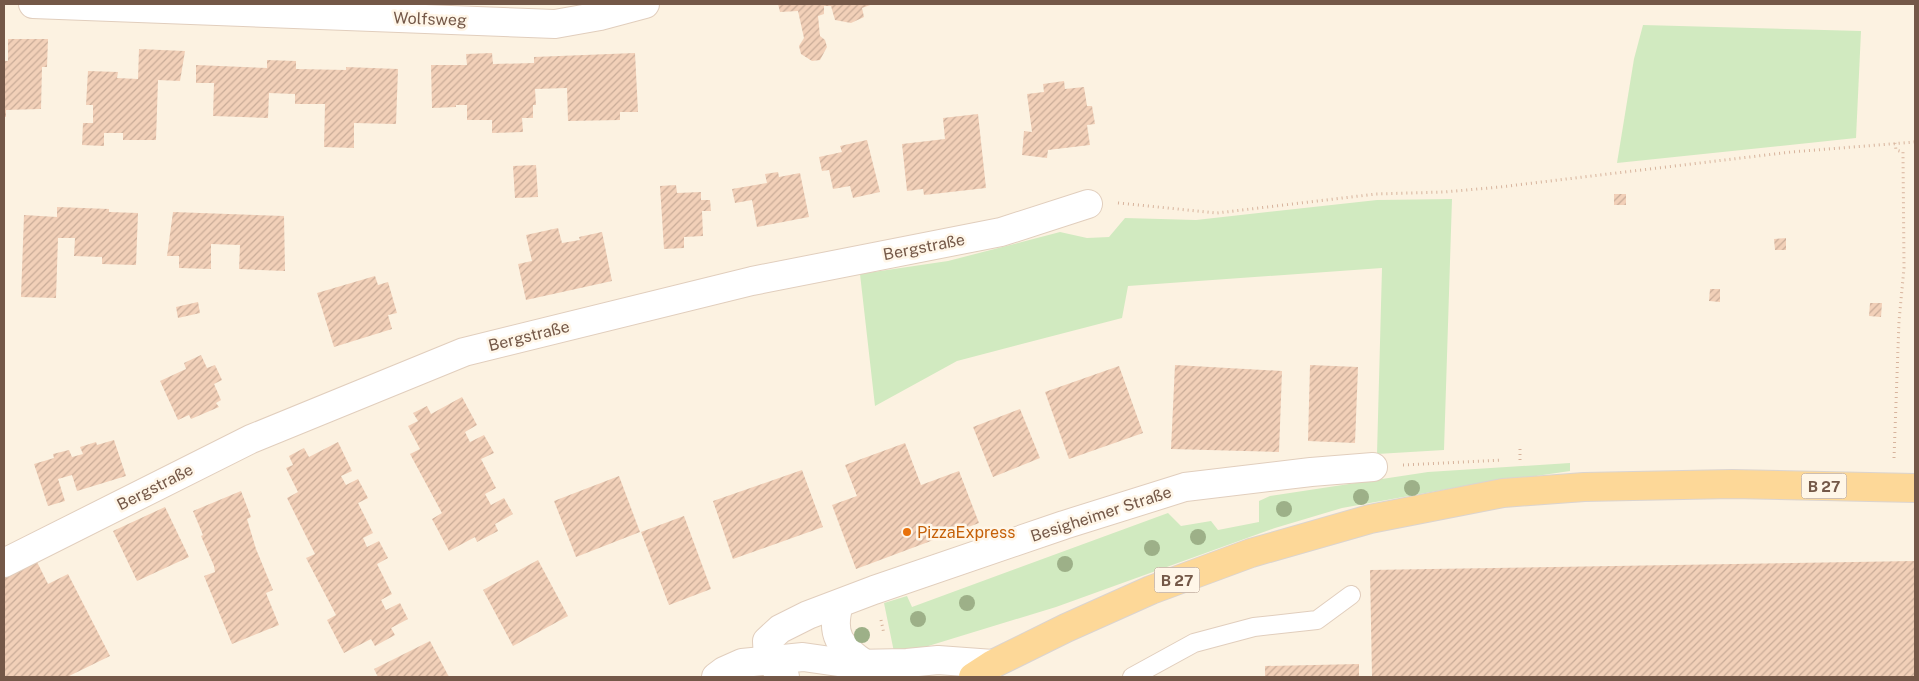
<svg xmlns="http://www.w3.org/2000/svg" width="1919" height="681" font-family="'Public Sans',sans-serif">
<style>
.grass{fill:#d1eac0}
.building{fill:url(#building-hatch)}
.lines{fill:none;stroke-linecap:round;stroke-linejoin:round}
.service-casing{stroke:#e1cebd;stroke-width:20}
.minor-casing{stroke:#e1cebd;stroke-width:30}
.primary-casing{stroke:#dbd4cf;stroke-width:30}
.path{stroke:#d7b39c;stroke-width:3;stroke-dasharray:1 4;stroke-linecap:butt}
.service{stroke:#fff;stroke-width:18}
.minor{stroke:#fff;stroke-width:28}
.primary{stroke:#fdd898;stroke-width:28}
.tree{fill:#9db088}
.food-dot{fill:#e8710a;stroke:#fff6e8;stroke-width:2}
.labels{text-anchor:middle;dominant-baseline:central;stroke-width:5;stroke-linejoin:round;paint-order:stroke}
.shield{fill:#fff6e8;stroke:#9e8778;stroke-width:1}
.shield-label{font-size:15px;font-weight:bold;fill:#745848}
.street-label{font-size:16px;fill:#745848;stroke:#fff6e8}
.food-label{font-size:16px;fill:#c56008;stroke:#fff6e8;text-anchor:start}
</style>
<defs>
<pattern id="building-hatch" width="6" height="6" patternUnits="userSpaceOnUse" patternTransform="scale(1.25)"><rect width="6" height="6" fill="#f2d0b8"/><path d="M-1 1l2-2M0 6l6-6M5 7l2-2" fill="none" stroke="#c9ac98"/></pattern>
</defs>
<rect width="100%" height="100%" fill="#fcf2e1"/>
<g class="grass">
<path d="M 1643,25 L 1861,31 L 1856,138 L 1617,163 L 1634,59 Z"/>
<path d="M 1452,199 L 1444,450 L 1377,454 L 1382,268 L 1128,286 L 1122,318 L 957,361 L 875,406 L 860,274 L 948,261 L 1060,232 L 1087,238 L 1109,237 L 1125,218 L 1196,220 L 1377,200 Z"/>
<path d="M 1570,463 L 1570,471 L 1459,487 L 1342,508 L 1275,528 L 1056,607 L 925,647 L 894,652 L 884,603 L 907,596 L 912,607 L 1168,513 L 1181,526 L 1211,521 L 1218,530 L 1259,522 L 1259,501 L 1270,496 L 1428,472 Z"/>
</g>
<g class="building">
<path d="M 778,4 L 873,4 L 862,8 L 864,17 L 851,23 L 835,20 L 831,6 L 824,6 L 824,14 L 818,16 L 820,36 L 825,40 L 827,47 L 820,60 L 812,61 L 801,54 L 799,46 L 804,38 L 798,11 L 780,12 Z"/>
<path d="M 8,39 L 48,39 L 47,67 L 42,67 L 41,109 L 6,110 L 6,117 L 4,117 L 4,61 L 8,61 Z"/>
<path d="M 139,49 L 185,51 L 180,81 L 158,80 L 156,140 L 123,140 L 123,133 L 104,133 L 104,146 L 82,145 L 83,123 L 93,123 L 93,105 L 86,105 L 88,71 L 118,72 L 117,78 L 138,79 Z"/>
<path d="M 492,53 L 493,64 L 534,63 L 534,57 L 635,53 L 638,112 L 620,112 L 620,120 L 568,121 L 567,88 L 535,89 L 536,105 L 533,105 L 533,118 L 522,118 L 523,132 L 492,133 L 492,120 L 467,120 L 467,105 L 456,105 L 456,107 L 432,108 L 431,65 L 467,65 L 466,54 Z"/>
<path d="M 267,60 L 296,61 L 296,69 L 346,70 L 346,67 L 398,69 L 396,124 L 354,123 L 354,148 L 324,147 L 325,104 L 295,104 L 295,94 L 269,93 L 268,118 L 213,116 L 214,83 L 196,83 L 196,65 L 267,68 Z"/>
<path d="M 1064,81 L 1065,89 L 1084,87 L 1087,106 L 1092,106 L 1095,124 L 1087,125 L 1090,145 L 1048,150 L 1047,158 L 1022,155 L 1024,131 L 1032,132 L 1027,94 L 1044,92 L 1043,84 Z"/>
<path d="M 978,114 L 986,188 L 924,195 L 923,189 L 907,191 L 902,144 L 945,139 L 943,118 Z"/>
<path d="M 867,140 L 880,192 L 853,198 L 850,186 L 833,189 L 829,170 L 822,171 L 819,157 L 842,152 L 840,146 Z"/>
<path d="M 536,165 L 538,197 L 515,198 L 513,166 Z"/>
<path d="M 778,172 L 779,177 L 800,173 L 809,217 L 757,227 L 752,200 L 735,203 L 732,189 L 767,183 L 765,174 Z"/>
<path d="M 676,185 L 677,193 L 701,192 L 701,200 L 710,200 L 711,211 L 702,211 L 703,236 L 684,237 L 684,248 L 664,249 L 660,186 Z"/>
<rect x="1614" y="194" width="12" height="11"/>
<path d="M 57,207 L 109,209 L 109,212 L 138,213 L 136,265 L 102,264 L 102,257 L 74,256 L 75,238 L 58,238 L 56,298 L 21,297 L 24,215 L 57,217 Z"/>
<path d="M 173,212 L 284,216 L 285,271 L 239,269 L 240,245 L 211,244 L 211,269 L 179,268 L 179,256 L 167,256 Z"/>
<path d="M 558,228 L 562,243 L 580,240 L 579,237 L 602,232 L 612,281 L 526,300 L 518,264 L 532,261 L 526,235 Z"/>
<path d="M 1786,238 L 1786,250 L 1775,250 L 1774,239 Z"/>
<path d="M 375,276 L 378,285 L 388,282 L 397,313 L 388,315 L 392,329 L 334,347 L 317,293 Z"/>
<path d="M 1710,289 L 1720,289 L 1720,302 L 1709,301 Z"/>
<path d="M 198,302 L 200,313 L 178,318 L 176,307 Z"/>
<path d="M 1870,303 L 1882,303 L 1881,317 L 1869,316 Z"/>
<path d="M 201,355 L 207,368 L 215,365 L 222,380 L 214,384 L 221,400 L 216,403 L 219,407 L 191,419 L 189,415 L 178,420 L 160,381 L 186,369 L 184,363 Z"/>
<path d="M 1175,365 L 1282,371 L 1279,452 L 1171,449 Z"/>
<path d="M 1310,365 L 1358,367 L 1355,443 L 1308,441 Z"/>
<path d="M 1119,366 L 1143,433 L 1069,459 L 1045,392 Z"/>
<path d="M 462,397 L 477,425 L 465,432 L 470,442 L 484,435 L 494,453 L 481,459 L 496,488 L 485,494 L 491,505 L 504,498 L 513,514 L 495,524 L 498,531 L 477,542 L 475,537 L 449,551 L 432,519 L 442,513 L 410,454 L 420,449 L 408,426 L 418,421 L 413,413 L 427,406 L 431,414 Z"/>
<path d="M 1020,409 L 1040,458 L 993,477 L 973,427 Z"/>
<path d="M 114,440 L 126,476 L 77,491 L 72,475 L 58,479 L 65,501 L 48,506 L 34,464 L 54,458 L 53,454 L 69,450 L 72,457 L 83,454 L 80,447 L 96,442 L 97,445 Z"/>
<path d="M 338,442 L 352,471 L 341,476 L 346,485 L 358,479 L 368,498 L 358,503 L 373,533 L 363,538 L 367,547 L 379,541 L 388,558 L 377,564 L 392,594 L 381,600 L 386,610 L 400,603 L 408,619 L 391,628 L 395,635 L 375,646 L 371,639 L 344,653 L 327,620 L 336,615 L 306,558 L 315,554 L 287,498 L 298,492 L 286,468 L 293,465 L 289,456 L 304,448 L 309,457 Z"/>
<path d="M 905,443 L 921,485 L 959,471 L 979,523 L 856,569 L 832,505 L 857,496 L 845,465 Z"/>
<path d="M 802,470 L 823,527 L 733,559 L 713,501 Z"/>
<path d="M 619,476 L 640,532 L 576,557 L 554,501 Z"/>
<path d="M 241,491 L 251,517 L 247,519 L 256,549 L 273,590 L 266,593 L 279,625 L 232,644 L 204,576 L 215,572 L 214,566 L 201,536 L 203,535 L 193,511 Z"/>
<path d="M 165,507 L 189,557 L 137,581 L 113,531 Z"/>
<path d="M 684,516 L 711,589 L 669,605 L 641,532 Z"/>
<path d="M 36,560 L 48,584 L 68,574 L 110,656 L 67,677 L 4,677 L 4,577 Z"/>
<path d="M 538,560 L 568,616 L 513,646 L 483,590 Z"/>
<path d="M 1915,561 L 1915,677 L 1372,677 L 1370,570 Z"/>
<path d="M 430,641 L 449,677 L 378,677 L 374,669 Z"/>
<path d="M 1359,664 L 1359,677 L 1265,677 L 1265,666 Z"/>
</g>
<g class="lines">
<defs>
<path id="service" d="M 1132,677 L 1194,643 L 1254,627 L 1317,620 L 1351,595"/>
<g id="minor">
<path d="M 33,4 L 555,24 L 600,16 L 645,4"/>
<path d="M 4,563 L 251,439 L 464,352 L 752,281 L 1001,232 L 1088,204"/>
<path d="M 839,604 C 830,635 840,647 865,664"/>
<path d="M 716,677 L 724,671 L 742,663 L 803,657 L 852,664 L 907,663 L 938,660 L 993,664"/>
<path d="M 785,677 L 768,660 L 767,641 L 780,629 L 808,615 L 874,590 L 1064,525 L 1185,487 L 1311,472 L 1373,467"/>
</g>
<path id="primary" d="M 973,677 L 993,664 L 1066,628 L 1151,590 L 1251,553 L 1370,519 L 1503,493 L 1584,487 L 1732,484 L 1915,488"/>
</defs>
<use href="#service" class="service-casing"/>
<use href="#minor" class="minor-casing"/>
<use href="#primary" class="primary-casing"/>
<g class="path">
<path d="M 1118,203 L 1217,213 L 1376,194 L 1444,192 L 1500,187 L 1791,152 L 1915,142"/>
<path d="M 1520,449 L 1520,460"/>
<path d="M 1894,458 L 1899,321 L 1904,268 L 1903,152 L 1896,150 L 1895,143"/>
<path d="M 1403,465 L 1502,460"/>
<path d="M 881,620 L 884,634"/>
</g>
<use href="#service" class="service"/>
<use href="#minor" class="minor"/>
<use href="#primary" class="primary"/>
</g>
<g class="tree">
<circle cx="1412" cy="488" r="8"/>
<circle cx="1361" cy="497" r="8"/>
<circle cx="1284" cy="509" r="8"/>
<circle cx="1198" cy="537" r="8"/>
<circle cx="1152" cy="548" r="8"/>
<circle cx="1065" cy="564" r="8"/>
<circle cx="967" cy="603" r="8"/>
<circle cx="918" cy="619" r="8"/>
<circle cx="862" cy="635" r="8"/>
</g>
<circle class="food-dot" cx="907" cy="532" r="5"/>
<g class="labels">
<g class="shield">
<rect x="1801.5" y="473.5" width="45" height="25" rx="4"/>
<rect x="1154.5" y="567.5" width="45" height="25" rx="4"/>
</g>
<g class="shield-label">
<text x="1824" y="486">B 27</text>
<text x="1177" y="580">B 27</text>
</g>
<g class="street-label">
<text transform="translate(430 19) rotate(2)">Wolfsweg</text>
<text transform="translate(924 247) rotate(-11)">Bergstraße</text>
<text transform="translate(529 336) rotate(-14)">Bergstraße</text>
<text transform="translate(155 487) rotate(-27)">Bergstraße</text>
<text transform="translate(1101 514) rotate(-18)">Besigheimer Straße</text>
</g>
<g class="food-label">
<text x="917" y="532">PizzaExpress</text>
</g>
</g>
<rect width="1919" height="681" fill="none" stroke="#745848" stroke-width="10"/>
</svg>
